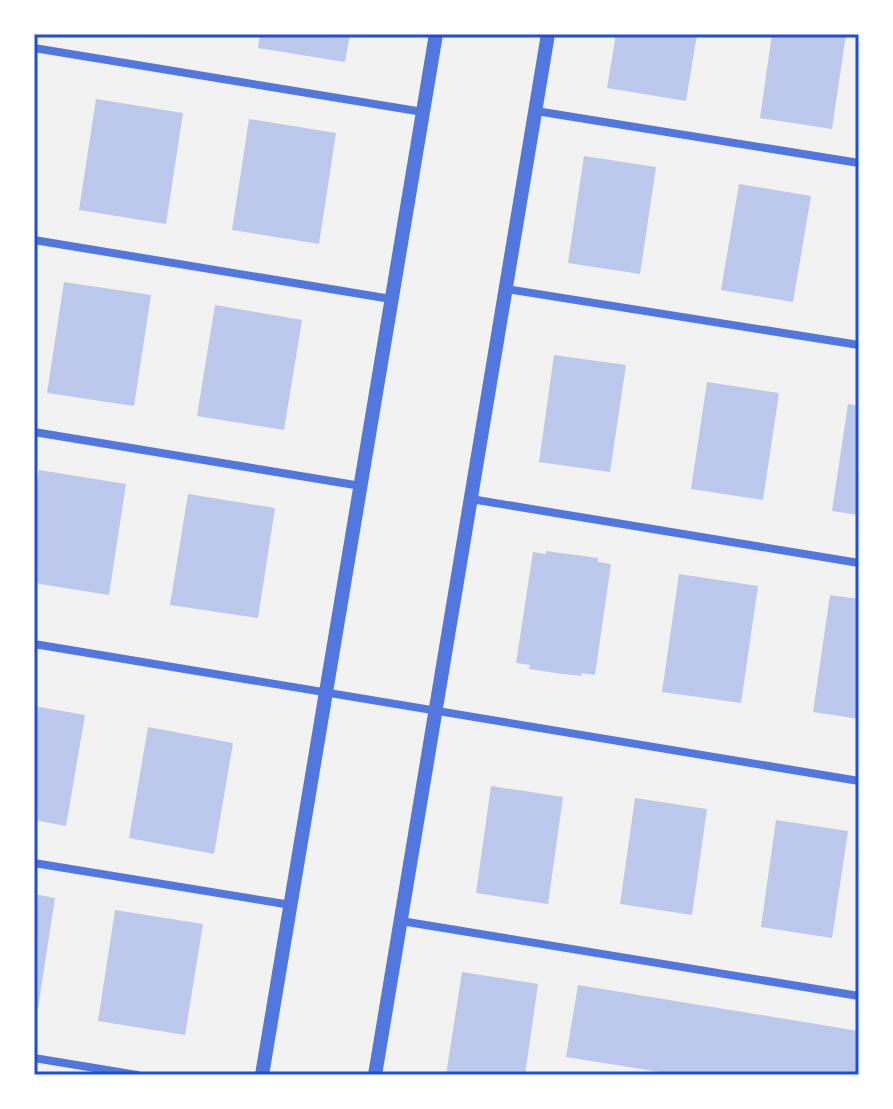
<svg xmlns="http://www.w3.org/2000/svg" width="893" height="1109" font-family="'Varela Round',sans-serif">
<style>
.building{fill:#bdc9ec}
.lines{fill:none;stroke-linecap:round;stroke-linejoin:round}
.minor{stroke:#5277de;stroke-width:8}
.tertiary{stroke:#5277de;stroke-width:14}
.neatline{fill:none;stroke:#1d4ed8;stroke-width:3}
</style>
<rect width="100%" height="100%" fill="#f2f2f2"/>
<g class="building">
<path d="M 260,34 L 350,34 L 345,62 L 258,48 Z"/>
<path d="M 616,34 L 697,34 L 686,101 L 607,88 Z"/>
<path d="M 772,34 L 846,34 L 832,129 L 760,118 Z"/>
<path d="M 96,99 L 183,113 L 166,224 L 79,210 Z"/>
<path d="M 249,119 L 336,133 L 319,244 L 232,230 Z"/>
<path d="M 584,156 L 656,167 L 640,274 L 568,263 Z"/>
<path d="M 739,184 L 811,196 L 793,302 L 721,290 Z"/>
<path d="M 64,282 L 151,295 L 134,406 L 47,393 Z"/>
<path d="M 215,305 L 302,320 L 284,430 L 197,416 Z"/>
<path d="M 554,355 L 626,365 L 610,472 L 539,462 Z"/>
<path d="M 707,382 L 779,393 L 763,500 L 691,489 Z"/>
<path d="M 848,404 L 859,406 L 859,515 L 832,511 Z"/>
<path d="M 39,470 L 126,484 L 109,595 L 34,583 L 34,500 Z"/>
<path d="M 188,494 L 275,508 L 258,618 L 170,605 Z"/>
<path d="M 546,551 L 598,558 L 598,562 L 611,564 L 595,675 L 582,673 L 581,676 L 563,674 L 529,669 L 530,665 L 516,663 L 533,552 L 546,554 Z"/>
<path d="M 679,574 L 758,586 L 741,703 L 662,692 Z"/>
<path d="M 830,595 L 859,599 L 859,719 L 813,712 Z"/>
<path d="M 34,706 L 85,715 L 66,826 L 34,820 Z"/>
<path d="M 148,727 L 233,743 L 214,854 L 129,838 Z"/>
<path d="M 491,786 L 563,797 L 548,904 L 476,893 Z"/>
<path d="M 635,798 L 707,809 L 692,915 L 620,904 Z"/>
<path d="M 776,820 L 848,831 L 832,938 L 761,927 Z"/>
<path d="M 34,894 L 55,898 L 38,1008 L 34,1008 Z"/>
<path d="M 115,910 L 203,924 L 185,1035 L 98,1021 Z"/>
<path d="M 462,972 L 538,984 L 525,1075 L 446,1075 Z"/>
<path d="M 578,985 L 859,1031 L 859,1075 L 679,1075 L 566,1057 Z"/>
</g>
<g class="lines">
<g class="minor">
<path d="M 34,48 L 423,112"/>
<path d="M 536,111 L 859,163"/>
<path d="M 34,240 L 391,299"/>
<path d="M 506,289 L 859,345"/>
<path d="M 34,432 L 361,486"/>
<path d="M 471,499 L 859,563"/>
<path d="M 34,644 L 859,781"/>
<path d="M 34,863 L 291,905"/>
<path d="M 401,921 L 859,996"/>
<path d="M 34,1058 L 137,1075"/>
</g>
<g class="tertiary">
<path d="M 262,1075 L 436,34"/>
<path d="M 375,1075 L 548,34"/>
</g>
</g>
<rect width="893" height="1109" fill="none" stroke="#ffffff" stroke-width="72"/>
<rect x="36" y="36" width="821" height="1037" class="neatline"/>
</svg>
